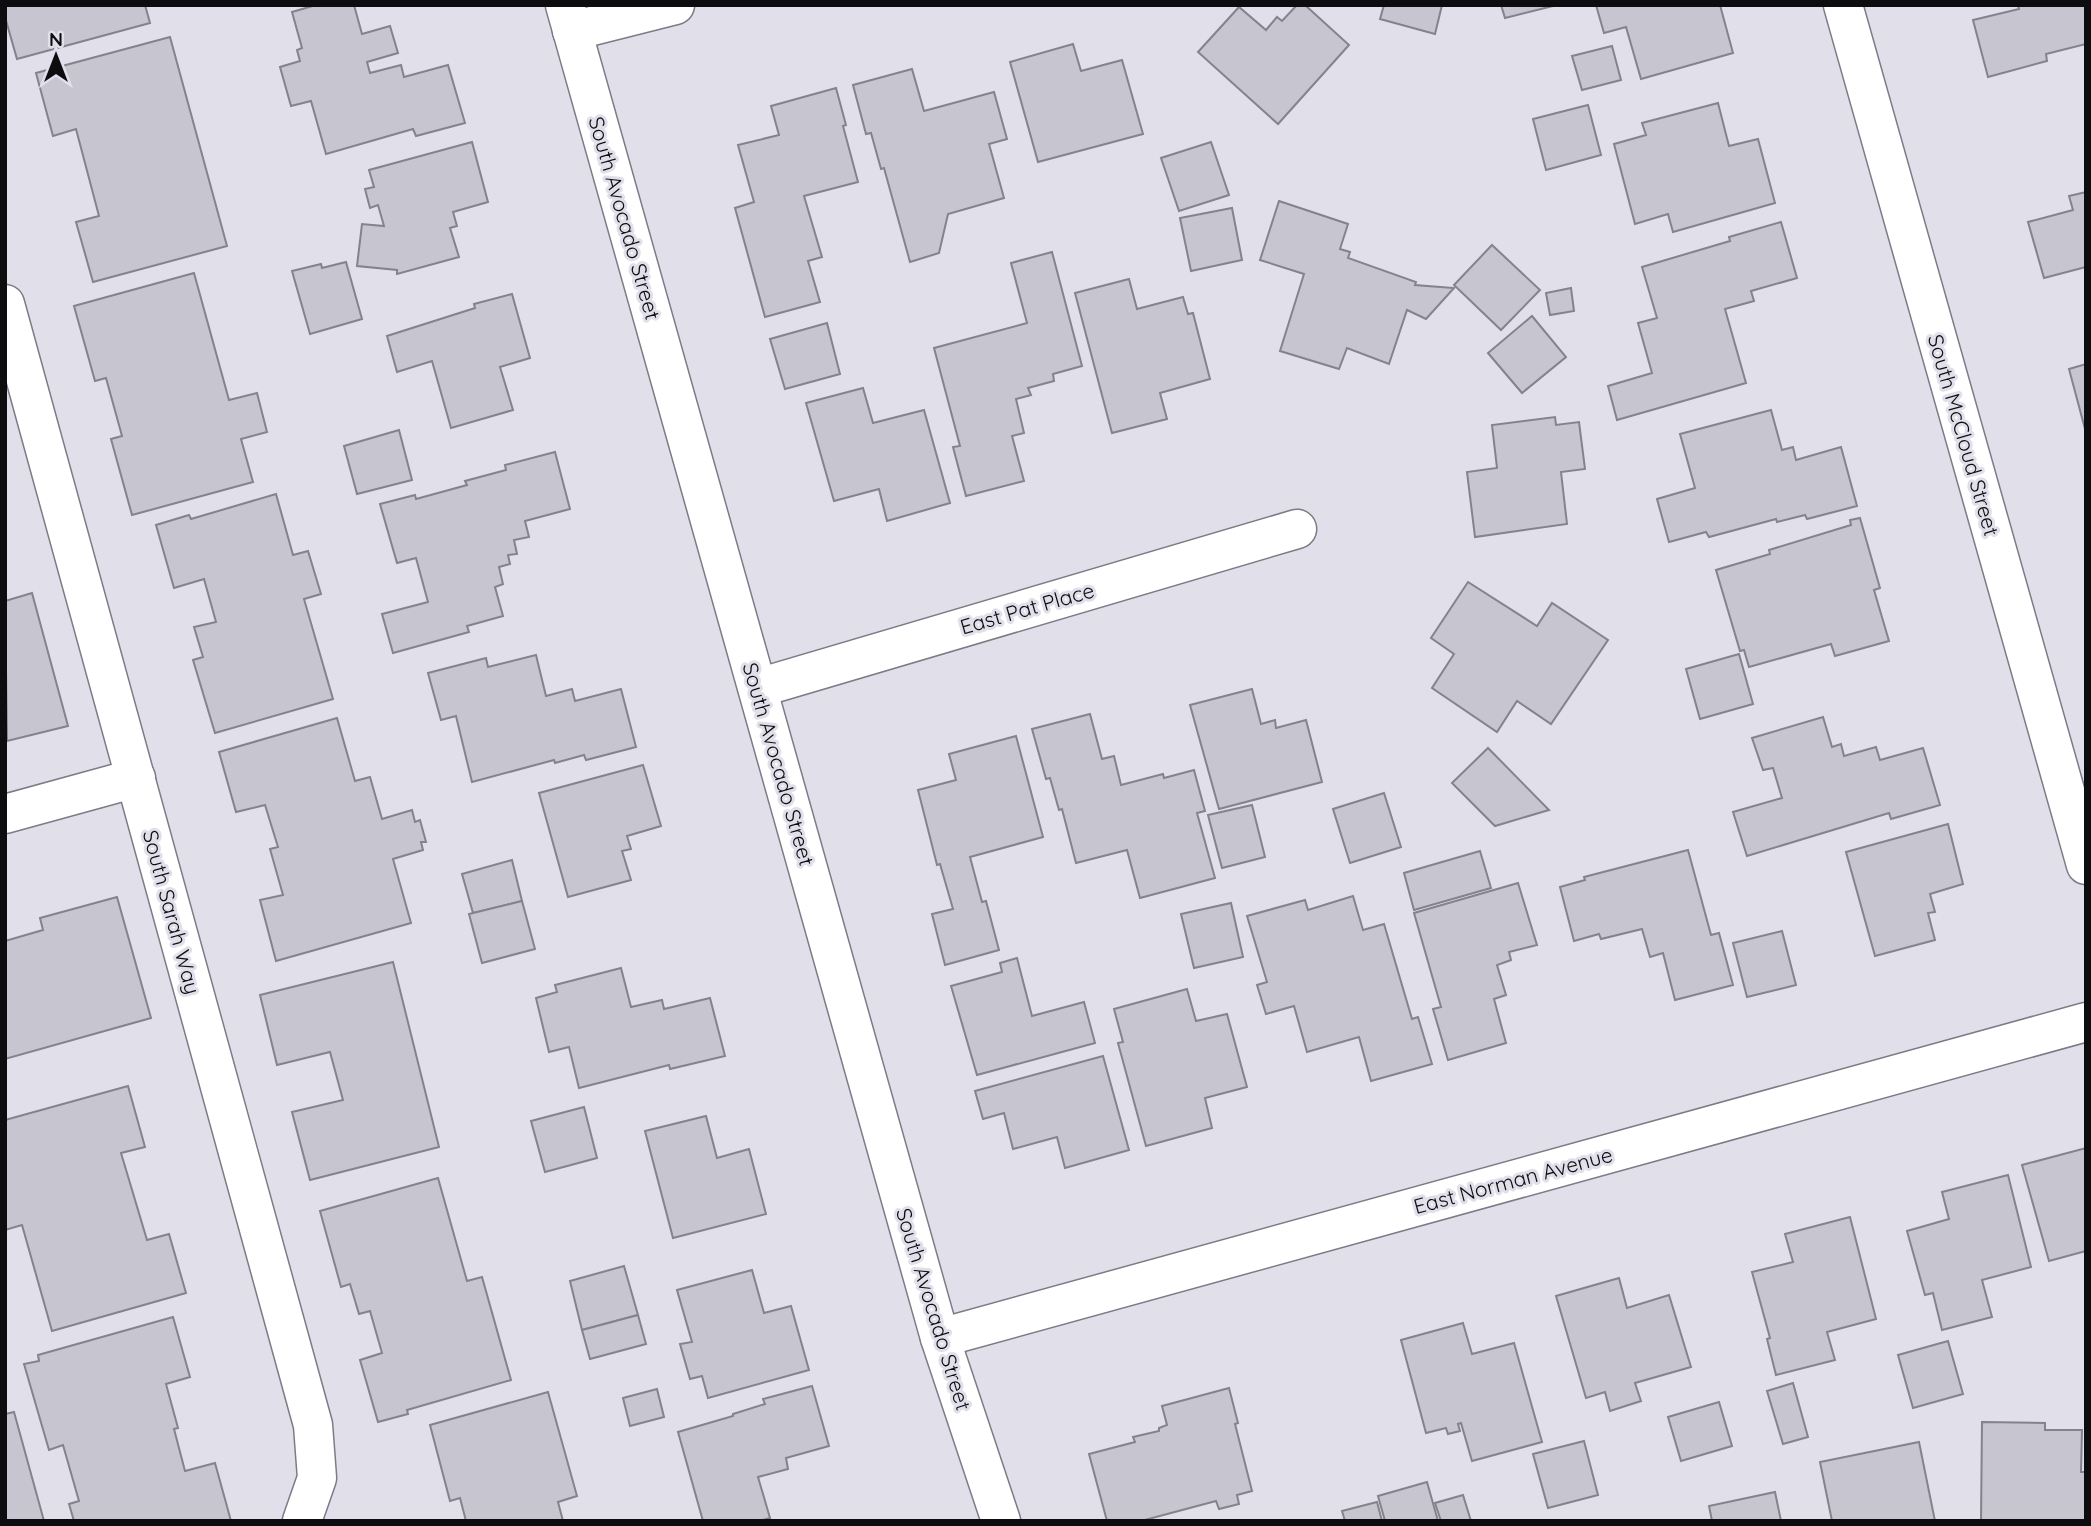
<svg xmlns="http://www.w3.org/2000/svg" width="2091" height="1526" font-family="Quicksand,sans-serif">
<style>
.building{fill:#c6c5d0;stroke:#84838d;stroke-width:2}
.lines{fill:none;stroke-linecap:round;stroke-linejoin:round}
.minor-casing{stroke:#7c7b86;stroke-width:41}
.minor{stroke:#fff;stroke-width:38}
.labels{text-anchor:middle;dominant-baseline:central;stroke-width:6;stroke-linejoin:round;paint-order:stroke}
.street-label{font-size:21px;fill:#0d0d10;stroke:#e0dfea}
</style>
<rect width="100%" height="100%" fill="#e0dfea"/>
<g class="building">
<path d="M 5,5 L 145,5 L 150,23 L 17,59 L 5,17 Z"/>
<path d="M 316,5 L 354,5 L 362,34 L 390,26 L 398,53 L 367,62 L 370,73 L 401,65 L 404,77 L 448,65 L 465,123 L 416,136 L 413,129 L 326,154 L 311,101 L 291,106 L 280,67 L 300,61 L 297,50 L 302,48 L 292,12 Z"/>
<path d="M 1297,5 L 1305,5 L 1349,45 L 1278,124 L 1198,52 L 1239,7 L 1266,30 L 1277,17 L 1282,21 Z"/>
<path d="M 1384,5 L 1442,5 L 1435,34 L 1380,19 Z"/>
<path d="M 1501,5 L 1557,5 L 1505,18 Z"/>
<path d="M 1596,5 L 1720,5 L 1733,53 L 1641,79 L 1626,27 L 1604,33 Z"/>
<path d="M 2018,5 L 2086,5 L 2086,44 L 2046,54 L 2047,61 L 1988,77 L 1973,20 L 2019,9 Z"/>
<path d="M 170,37 L 227,246 L 93,282 L 76,222 L 99,216 L 76,129 L 53,136 L 36,73 Z"/>
<path d="M 1073,44 L 1081,71 L 1122,60 L 1143,134 L 1038,162 L 1010,62 Z"/>
<path d="M 1612,46 L 1621,80 L 1582,90 L 1572,56 Z"/>
<path d="M 912,69 L 924,111 L 994,92 L 1007,139 L 989,144 L 1004,198 L 948,214 L 939,253 L 910,262 L 884,168 L 881,169 L 871,133 L 866,134 L 853,85 Z"/>
<path d="M 836,88 L 846,125 L 843,126 L 858,182 L 804,196 L 822,257 L 808,261 L 820,302 L 765,317 L 735,208 L 754,202 L 738,145 L 779,135 L 771,106 Z"/>
<path d="M 1718,103 L 1729,146 L 1758,139 L 1775,203 L 1673,232 L 1668,214 L 1635,224 L 1614,144 L 1646,135 L 1642,123 Z"/>
<path d="M 1588,105 L 1601,155 L 1546,170 L 1533,119 Z"/>
<path d="M 472,142 L 488,202 L 453,212 L 457,226 L 450,228 L 459,257 L 397,274 L 397,270 L 357,266 L 362,224 L 384,226 L 378,205 L 370,208 L 365,189 L 374,187 L 369,170 Z"/>
<path d="M 1211,142 L 1229,195 L 1179,211 L 1161,158 Z"/>
<path d="M 2086,192 L 2086,267 L 2044,278 L 2028,222 L 2073,210 L 2069,196 Z"/>
<path d="M 1279,201 L 1348,224 L 1340,249 L 1350,252 L 1348,258 L 1416,282 L 1415,285 L 1454,288 L 1426,319 L 1407,310 L 1389,364 L 1347,348 L 1339,369 L 1280,351 L 1304,274 L 1260,260 Z"/>
<path d="M 1232,208 L 1242,260 L 1191,271 L 1180,218 Z"/>
<path d="M 1781,222 L 1797,278 L 1751,291 L 1754,301 L 1725,309 L 1746,383 L 1617,420 L 1608,386 L 1652,373 L 1638,323 L 1657,318 L 1642,267 L 1730,241 L 1729,237 Z"/>
<path d="M 1492,245 L 1540,290 L 1501,330 L 1454,285 Z"/>
<path d="M 1052,252 L 1082,366 L 1053,374 L 1054,381 L 1028,388 L 1031,395 L 1016,399 L 1024,433 L 1012,436 L 1024,481 L 966,496 L 953,447 L 960,446 L 934,348 L 1027,323 L 1011,263 Z"/>
<path d="M 346,262 L 362,319 L 310,334 L 292,271 L 321,264 L 322,268 Z"/>
<path d="M 194,273 L 229,400 L 257,393 L 267,432 L 241,439 L 253,482 L 132,515 L 111,439 L 122,436 L 106,378 L 95,381 L 74,306 Z"/>
<path d="M 1129,279 L 1137,309 L 1183,297 L 1188,314 L 1193,313 L 1210,379 L 1160,393 L 1167,419 L 1112,433 L 1075,293 Z"/>
<path d="M 1571,288 L 1574,311 L 1550,315 L 1546,293 Z"/>
<path d="M 512,294 L 530,358 L 500,367 L 513,410 L 451,428 L 432,361 L 397,372 L 387,336 L 475,308 L 474,304 Z"/>
<path d="M 1532,316 L 1566,357 L 1522,393 L 1488,353 Z"/>
<path d="M 827,323 L 840,374 L 785,389 L 770,339 Z"/>
<path d="M 2086,364 L 2086,428 L 2085,429 L 2069,369 Z"/>
<path d="M 863,388 L 873,423 L 924,410 L 950,503 L 887,521 L 879,489 L 834,501 L 806,403 Z"/>
<path d="M 1771,410 L 1782,450 L 1793,447 L 1796,460 L 1841,447 L 1857,506 L 1807,519 L 1805,515 L 1777,522 L 1776,519 L 1709,537 L 1706,532 L 1669,542 L 1657,499 L 1695,488 L 1680,434 Z"/>
<path d="M 1555,417 L 1556,425 L 1579,422 L 1585,469 L 1561,472 L 1567,524 L 1475,537 L 1467,472 L 1497,468 L 1492,425 Z"/>
<path d="M 399,430 L 412,480 L 357,494 L 344,446 Z"/>
<path d="M 555,452 L 570,509 L 525,521 L 529,537 L 514,540 L 517,554 L 508,555 L 510,564 L 499,567 L 503,584 L 495,587 L 503,616 L 467,626 L 469,632 L 393,653 L 382,614 L 428,602 L 416,558 L 397,563 L 380,504 L 415,495 L 416,499 L 467,485 L 465,481 L 506,470 L 505,465 Z"/>
<path d="M 276,494 L 293,555 L 308,551 L 321,594 L 304,599 L 333,699 L 215,733 L 193,660 L 203,657 L 194,627 L 216,622 L 204,579 L 174,588 L 156,525 L 189,515 L 191,519 Z"/>
<path d="M 1860,518 L 1880,588 L 1874,590 L 1889,641 L 1835,656 L 1831,644 L 1749,667 L 1744,650 L 1740,651 L 1716,570 L 1770,554 L 1769,550 L 1851,525 L 1850,520 Z"/>
<path d="M 1468,582 L 1537,626 L 1552,603 L 1608,640 L 1551,724 L 1517,701 L 1497,732 L 1432,688 L 1454,654 L 1431,638 Z"/>
<path d="M 32,593 L 68,726 L 7,741 L 5,601 Z"/>
<path d="M 1739,654 L 1753,704 L 1700,719 L 1686,669 Z"/>
<path d="M 536,655 L 546,696 L 572,689 L 575,701 L 621,689 L 636,747 L 586,760 L 584,755 L 555,763 L 554,760 L 472,782 L 456,716 L 441,720 L 428,673 L 486,658 L 488,667 Z"/>
<path d="M 1252,689 L 1261,724 L 1275,720 L 1276,728 L 1306,720 L 1322,782 L 1219,809 L 1190,705 Z"/>
<path d="M 1090,714 L 1102,759 L 1114,756 L 1121,785 L 1163,774 L 1164,778 L 1194,770 L 1205,811 L 1197,813 L 1215,878 L 1140,898 L 1127,850 L 1076,863 L 1062,809 L 1059,810 L 1050,778 L 1046,779 L 1032,729 Z"/>
<path d="M 1823,717 L 1832,747 L 1841,744 L 1844,756 L 1876,747 L 1880,760 L 1923,748 L 1940,805 L 1891,819 L 1889,813 L 1747,856 L 1733,812 L 1782,798 L 1773,768 L 1763,770 L 1752,738 Z"/>
<path d="M 337,718 L 355,781 L 370,777 L 382,819 L 412,810 L 415,822 L 420,820 L 426,842 L 421,842 L 423,850 L 393,859 L 411,923 L 276,961 L 260,900 L 283,895 L 270,849 L 278,847 L 265,805 L 236,812 L 219,752 Z"/>
<path d="M 1016,736 L 1043,837 L 970,857 L 982,902 L 986,901 L 999,950 L 945,965 L 932,914 L 953,909 L 940,864 L 937,865 L 918,790 L 956,780 L 949,754 Z"/>
<path d="M 1488,748 L 1549,810 L 1495,826 L 1452,783 Z"/>
<path d="M 643,765 L 661,826 L 627,836 L 631,849 L 622,851 L 631,880 L 568,897 L 539,793 Z"/>
<path d="M 1384,793 L 1401,847 L 1350,863 L 1333,809 Z"/>
<path d="M 1252,805 L 1265,857 L 1222,868 L 1208,815 Z"/>
<path d="M 1948,824 L 1963,884 L 1930,894 L 1935,912 L 1928,913 L 1935,940 L 1875,956 L 1846,852 Z"/>
<path d="M 1688,850 L 1711,935 L 1719,933 L 1733,985 L 1675,1000 L 1663,953 L 1650,957 L 1642,929 L 1601,939 L 1599,934 L 1574,941 L 1560,887 L 1585,880 L 1584,877 Z"/>
<path d="M 1480,851 L 1491,888 L 1414,910 L 1404,873 Z"/>
<path d="M 512,860 L 522,901 L 473,913 L 462,874 Z"/>
<path d="M 1518,883 L 1537,945 L 1509,952 L 1511,960 L 1497,965 L 1506,995 L 1494,999 L 1506,1043 L 1448,1060 L 1433,1009 L 1441,1007 L 1414,913 Z"/>
<path d="M 1353,896 L 1363,930 L 1384,924 L 1412,1019 L 1418,1017 L 1432,1064 L 1371,1081 L 1359,1037 L 1307,1052 L 1294,1006 L 1266,1014 L 1257,985 L 1267,982 L 1247,916 L 1305,900 L 1308,910 Z"/>
<path d="M 117,897 L 151,1018 L 5,1059 L 5,941 L 43,930 L 40,918 Z"/>
<path d="M 522,901 L 535,949 L 482,963 L 469,914 Z"/>
<path d="M 1231,903 L 1243,957 L 1194,968 L 1181,914 Z"/>
<path d="M 1782,931 L 1796,985 L 1747,997 L 1733,943 Z"/>
<path d="M 1017,958 L 1032,1016 L 1084,1002 L 1095,1043 L 977,1075 L 951,986 L 1002,972 L 1000,963 Z"/>
<path d="M 393,962 L 439,1147 L 310,1180 L 292,1112 L 343,1100 L 330,1052 L 277,1065 L 260,995 Z"/>
<path d="M 621,968 L 631,1007 L 662,1000 L 664,1009 L 710,998 L 725,1056 L 670,1069 L 669,1065 L 579,1088 L 569,1047 L 549,1052 L 536,998 L 557,992 L 555,985 Z"/>
<path d="M 1187,989 L 1196,1021 L 1227,1014 L 1247,1087 L 1205,1098 L 1212,1128 L 1146,1146 L 1118,1043 L 1123,1042 L 1114,1009 Z"/>
<path d="M 1103,1056 L 1129,1150 L 1065,1168 L 1057,1137 L 1013,1149 L 1004,1113 L 983,1119 L 975,1091 Z"/>
<path d="M 128,1086 L 145,1147 L 121,1153 L 147,1240 L 169,1234 L 186,1293 L 52,1331 L 22,1225 L 5,1230 L 5,1120 Z"/>
<path d="M 584,1107 L 597,1158 L 545,1172 L 531,1121 Z"/>
<path d="M 706,1116 L 717,1158 L 749,1149 L 766,1214 L 673,1238 L 645,1131 Z"/>
<path d="M 2086,1148 L 2086,1251 L 2049,1261 L 2022,1165 Z"/>
<path d="M 2008,1175 L 2031,1267 L 1982,1280 L 1992,1317 L 1942,1330 L 1933,1293 L 1925,1295 L 1907,1231 L 1949,1219 L 1942,1192 Z"/>
<path d="M 438,1178 L 467,1281 L 482,1277 L 511,1380 L 407,1410 L 408,1414 L 378,1422 L 360,1360 L 382,1353 L 370,1311 L 359,1314 L 350,1284 L 341,1287 L 320,1211 Z"/>
<path d="M 1850,1217 L 1876,1319 L 1827,1332 L 1835,1360 L 1776,1375 L 1767,1339 L 1770,1338 L 1752,1272 L 1793,1262 L 1785,1234 Z"/>
<path d="M 624,1266 L 638,1315 L 582,1330 L 570,1281 Z"/>
<path d="M 752,1270 L 764,1313 L 791,1306 L 809,1370 L 708,1398 L 702,1376 L 690,1379 L 680,1344 L 692,1342 L 677,1290 Z"/>
<path d="M 1619,1278 L 1627,1308 L 1669,1295 L 1691,1367 L 1635,1383 L 1641,1401 L 1610,1411 L 1605,1392 L 1586,1398 L 1556,1296 Z"/>
<path d="M 638,1315 L 646,1344 L 590,1359 L 582,1330 Z"/>
<path d="M 173,1317 L 190,1377 L 166,1384 L 178,1428 L 174,1429 L 185,1471 L 215,1463 L 231,1521 L 74,1521 L 69,1504 L 79,1501 L 63,1445 L 49,1450 L 24,1364 L 39,1361 L 38,1355 Z"/>
<path d="M 1463,1323 L 1472,1354 L 1514,1343 L 1542,1442 L 1472,1461 L 1461,1423 L 1458,1424 L 1460,1431 L 1448,1434 L 1446,1428 L 1426,1433 L 1401,1340 Z"/>
<path d="M 1948,1341 L 1963,1394 L 1913,1408 L 1898,1355 Z"/>
<path d="M 1793,1383 L 1808,1437 L 1783,1444 L 1767,1391 Z"/>
<path d="M 812,1386 L 829,1446 L 786,1458 L 788,1469 L 758,1477 L 770,1518 L 759,1521 L 703,1521 L 678,1432 L 733,1416 L 733,1414 L 765,1404 L 763,1399 Z"/>
<path d="M 1229,1388 L 1238,1423 L 1235,1424 L 1252,1491 L 1237,1495 L 1239,1504 L 1219,1509 L 1216,1501 L 1141,1521 L 1107,1521 L 1089,1454 L 1135,1442 L 1133,1437 L 1159,1431 L 1159,1428 L 1167,1425 L 1162,1406 Z"/>
<path d="M 657,1389 L 664,1417 L 630,1426 L 623,1398 Z"/>
<path d="M 548,1392 L 577,1496 L 558,1502 L 563,1521 L 466,1521 L 460,1498 L 450,1501 L 430,1425 Z"/>
<path d="M 1719,1402 L 1732,1446 L 1681,1461 L 1668,1417 Z"/>
<path d="M 14,1412 L 44,1521 L 5,1521 L 5,1414 Z"/>
<path d="M 1982,1422 L 2045,1423 L 2045,1430 L 2082,1430 L 2081,1472 L 2086,1472 L 2086,1521 L 1981,1521 Z"/>
<path d="M 1584,1441 L 1598,1495 L 1548,1508 L 1533,1454 Z"/>
<path d="M 1919,1442 L 1935,1521 L 1832,1521 L 1820,1462 Z"/>
<path d="M 1427,1482 L 1438,1521 L 1385,1521 L 1378,1496 Z"/>
<path d="M 1775,1492 L 1781,1521 L 1712,1521 L 1709,1506 Z"/>
<path d="M 1463,1495 L 1471,1521 L 1441,1521 L 1435,1503 Z"/>
<path d="M 1377,1502 L 1382,1521 L 1345,1521 L 1342,1511 Z"/>
</g>
<g class="lines">
<defs>
<g id="minor">
<path d="M 565,5 L 940,1338 L 1001,1521"/>
<path d="M 1843,5 L 2086,865"/>
<path d="M 572,31 L 675,5"/>
<path d="M 5,304 L 313,1425 L 317,1478 L 302,1521"/>
<path d="M 758,688 L 1297,529"/>
<path d="M 5,814 L 136,778"/>
<path d="M 940,1338 L 2086,1022"/>
</g>
</defs>
<use href="#minor" class="minor-casing"/>
<use href="#minor" class="minor"/>
</g>
<g class="labels">
<g class="street-label">
<text transform="translate(625 218) rotate(74)">South Avocado Street</text>
<text transform="translate(1964 435) rotate(74)">South McCloud Street</text>
<text transform="translate(1027 608) rotate(-16)">East Pat Place</text>
<text transform="translate(779 764) rotate(74)">South Avocado Street</text>
<text transform="translate(172 912) rotate(75)">South Sarah Way</text>
<text transform="translate(1513 1180) rotate(-15)">East Norman Avenue</text>
<text transform="translate(934 1309) rotate(73)">South Avocado Street</text>
</g>
</g>
<rect width="2091" height="1526" fill="none" stroke="#0d0d10" stroke-width="14"/>
<g transform="translate(56 56)" stroke="#e0dfea" stroke-width="5" paint-order="stroke">
<path d="M0-5L12 26L0 18L-12 26Z" fill="#0d0d10"/>
<text y="-10" font-size="19" font-weight="bold" text-anchor="middle" fill="#0d0d10">N</text>
</g>
</svg>
